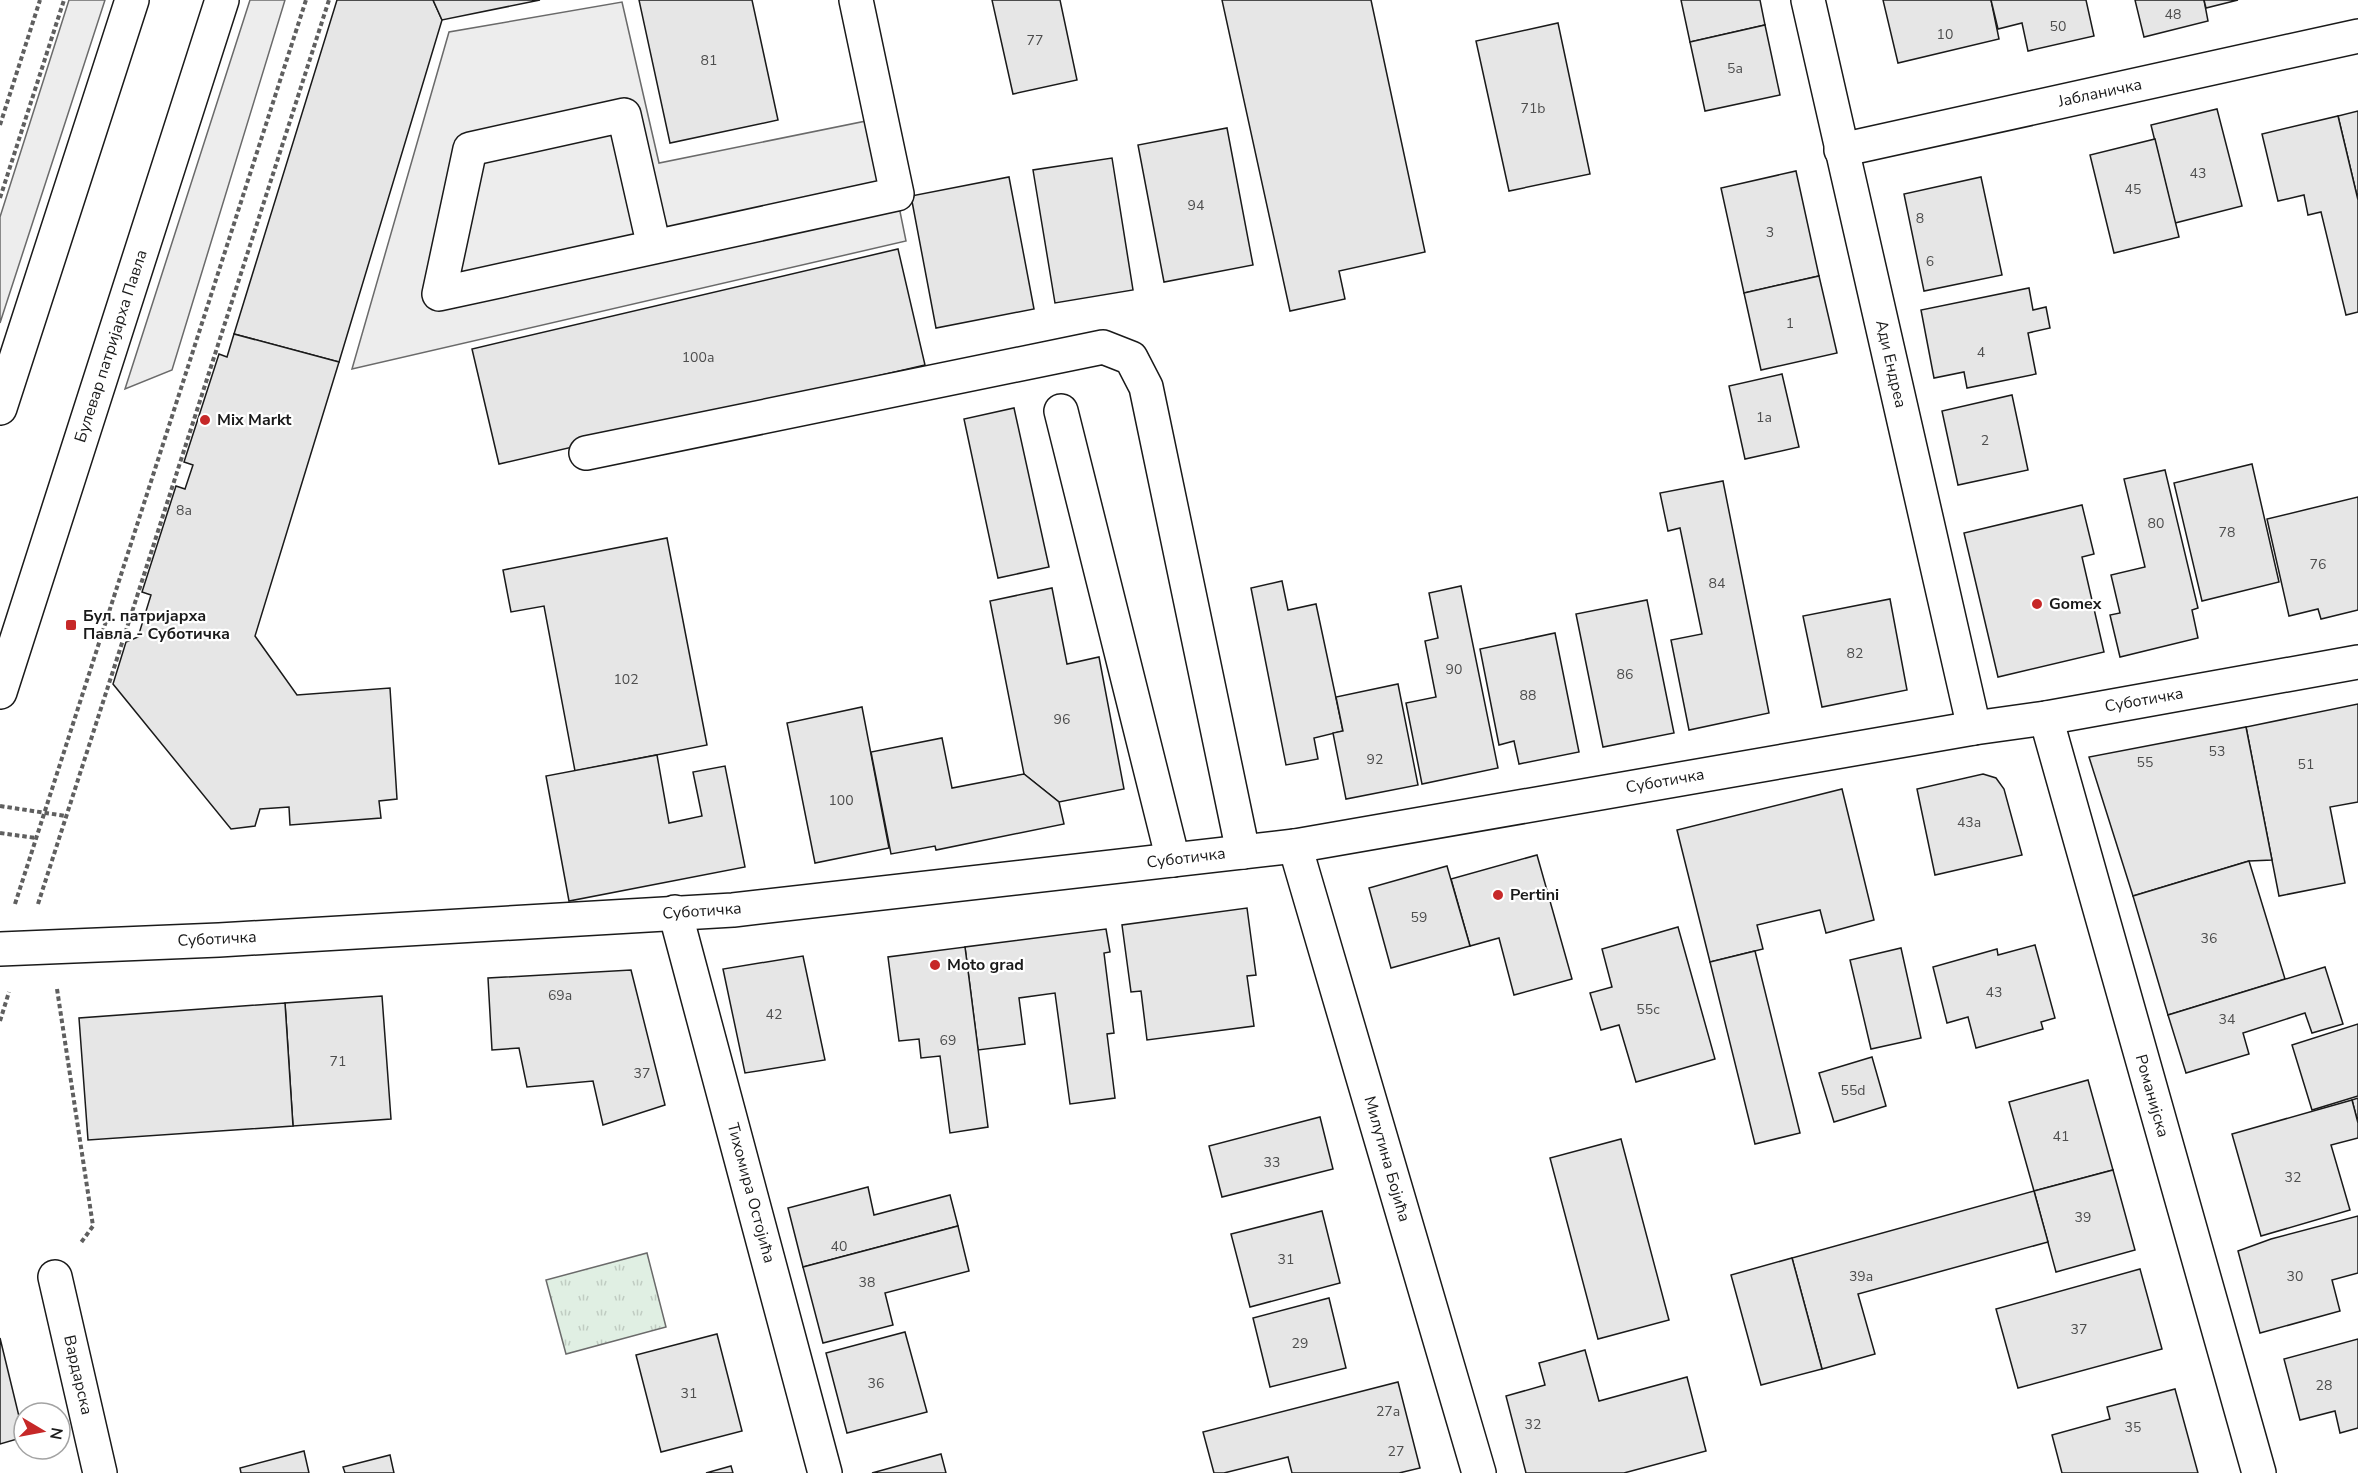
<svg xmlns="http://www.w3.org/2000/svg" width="2358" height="1473" font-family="'Nunito Sans',sans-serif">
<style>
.grass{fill:url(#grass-tufts);stroke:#6a6a6a;stroke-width:1.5}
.parking{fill:#ededed;stroke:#6a6a6a;stroke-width:1.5}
.building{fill:#e6e6e6;stroke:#1a1a1a;stroke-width:1.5}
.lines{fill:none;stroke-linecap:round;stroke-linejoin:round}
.minor-casing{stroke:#1a1a1a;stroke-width:36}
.major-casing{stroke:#1a1a1a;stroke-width:36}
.path{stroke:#5f5f5f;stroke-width:4;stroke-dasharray:4.5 3;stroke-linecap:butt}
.minor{stroke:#fff;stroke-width:33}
.major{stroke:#fff;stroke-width:33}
.poi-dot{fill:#c62828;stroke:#fff;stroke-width:2}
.labels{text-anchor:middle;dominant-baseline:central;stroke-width:4.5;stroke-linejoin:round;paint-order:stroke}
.number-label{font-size:14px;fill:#4d4d4d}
.street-label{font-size:16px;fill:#1a1a1a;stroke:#fff}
.poi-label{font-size:16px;font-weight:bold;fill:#1a1a1a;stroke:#fff;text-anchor:start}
</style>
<defs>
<pattern id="grass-tufts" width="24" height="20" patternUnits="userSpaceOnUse" patternTransform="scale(1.5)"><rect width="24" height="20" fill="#e0efe3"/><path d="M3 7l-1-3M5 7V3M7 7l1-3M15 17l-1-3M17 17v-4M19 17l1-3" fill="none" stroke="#c0ccc2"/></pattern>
</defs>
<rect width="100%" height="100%" fill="#fff"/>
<path class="grass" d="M 647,1253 L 666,1327 L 566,1354 L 546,1280 Z"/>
<g class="parking">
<path d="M 69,0 L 105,0 L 0,323 L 0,217 Z"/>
<path d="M 250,0 L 285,0 L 172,370 L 125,389 Z"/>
<path d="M 622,2 L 659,163 L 881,118 L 906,241 L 352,369 L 449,32 Z"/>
</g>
<g class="building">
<path d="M 337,0 L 433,0 L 442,20 L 339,362 L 234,334 Z"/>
<path d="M 433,0 L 540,0 L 442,20 Z"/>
<path d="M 639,0 L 752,0 L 778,120 L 670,143 Z"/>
<path d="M 992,0 L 1060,0 L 1077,80 L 1013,94 Z"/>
<path d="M 1222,0 L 1371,0 L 1425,252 L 1339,271 L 1345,299 L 1290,311 Z"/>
<path d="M 1681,0 L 1760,0 L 1765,25 L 1690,42 Z"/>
<path d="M 1883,0 L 1991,0 L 1999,39 L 1898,63 Z"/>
<path d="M 1991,0 L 2086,0 L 2094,36 L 2028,51 L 2022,23 L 1998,29 Z"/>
<path d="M 2135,0 L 2204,0 L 2208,21 L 2144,37 Z"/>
<path d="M 2204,0 L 2238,0 L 2206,8 Z"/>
<path d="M 1558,23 L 1590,174 L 1509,191 L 1476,41 Z"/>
<path d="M 1765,25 L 1780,95 L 1705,111 L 1690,42 Z"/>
<path d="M 2217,109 L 2242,206 L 2175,223 L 2151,125 Z"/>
<path d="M 2358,111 L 2358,200 L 2338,116 Z"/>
<path d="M 2338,116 L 2358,200 L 2358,312 L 2346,315 L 2321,212 L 2308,215 L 2304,195 L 2278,201 L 2262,134 Z"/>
<path d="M 1227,128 L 1253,265 L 1164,282 L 1138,145 Z"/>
<path d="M 2155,139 L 2179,237 L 2114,253 L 2090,155 Z"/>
<path d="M 1112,158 L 1133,290 L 1055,303 L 1033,170 Z"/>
<path d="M 1796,171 L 1819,276 L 1744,293 L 1721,188 Z"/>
<path d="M 1009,177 L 1034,309 L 936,328 L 911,196 Z"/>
<path d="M 1981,177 L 2002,275 L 1924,291 L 1904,194 Z"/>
<path d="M 898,249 L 925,365 L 499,464 L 472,349 Z"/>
<path d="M 1819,276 L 1837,353 L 1761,370 L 1744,293 Z"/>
<path d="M 2029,288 L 2033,310 L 2046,307 L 2050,328 L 2028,333 L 2036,374 L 1967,388 L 1964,372 L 1934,378 L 1921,310 Z"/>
<path d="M 234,334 L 339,362 L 255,636 L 297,695 L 390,688 L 397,799 L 379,801 L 381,818 L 290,825 L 289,807 L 260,809 L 255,826 L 231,829 L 113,684 L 126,642 L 138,637 L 151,595 L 142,592 L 176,486 L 185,489 L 193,465 L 184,462 L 219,354 L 227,357 Z"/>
<path d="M 1782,374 L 1799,447 L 1745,459 L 1729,386 Z"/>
<path d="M 2012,395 L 2028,470 L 1958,485 L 1942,411 Z"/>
<path d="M 1014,408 L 1049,567 L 998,578 L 964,419 Z"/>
<path d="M 2252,464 L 2279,582 L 2202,601 L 2174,483 Z"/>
<path d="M 2165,470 L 2198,608 L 2192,610 L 2198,638 L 2120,657 L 2110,615 L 2120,613 L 2111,575 L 2145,567 L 2124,479 Z"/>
<path d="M 1723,481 L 1769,713 L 1689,730 L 1671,640 L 1702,634 L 1680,528 L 1668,531 L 1660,493 Z"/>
<path d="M 2358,497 L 2358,610 L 2321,619 L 2318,609 L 2289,616 L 2267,519 Z"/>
<path d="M 2082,505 L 2094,554 L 2082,557 L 2104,652 L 1998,677 L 1964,533 Z"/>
<path d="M 667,538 L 707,745 L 575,771 L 544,606 L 511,612 L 503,570 Z"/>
<path d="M 1282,581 L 1288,610 L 1316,604 L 1343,731 L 1314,738 L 1318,759 L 1286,765 L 1251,588 Z"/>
<path d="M 1461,586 L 1498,768 L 1422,784 L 1406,703 L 1436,697 L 1425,641 L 1438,638 L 1429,593 Z"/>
<path d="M 1052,588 L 1067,664 L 1099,657 L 1124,789 L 1059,802 L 1024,774 L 990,601 Z"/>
<path d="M 1890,599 L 1907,690 L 1822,707 L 1803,616 Z"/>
<path d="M 1647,600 L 1674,733 L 1603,747 L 1576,614 Z"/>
<path d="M 1555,633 L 1579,752 L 1519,764 L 1514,741 L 1499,745 L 1480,649 Z"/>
<path d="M 1398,684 L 1418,785 L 1346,799 L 1333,733 L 1343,731 L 1336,697 Z"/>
<path d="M 2358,704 L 2358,802 L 2330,807 L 2345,883 L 2279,896 L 2246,727 Z"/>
<path d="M 862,707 L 889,848 L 815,863 L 787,723 Z"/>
<path d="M 2246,727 L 2272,860 L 2249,861 L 2133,896 L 2089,757 Z"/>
<path d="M 942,738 L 952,788 L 1024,774 L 1059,802 L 1064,824 L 936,850 L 935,846 L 891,854 L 871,752 Z"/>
<path d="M 657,755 L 669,823 L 702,816 L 693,772 L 725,766 L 745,867 L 569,901 L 546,776 Z"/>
<path d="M 1983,774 L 1996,778 L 2004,789 L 2022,855 L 1935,875 L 1917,789 Z"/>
<path d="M 1842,789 L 1874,920 L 1826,933 L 1820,910 L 1757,925 L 1763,949 L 1710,962 L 1677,830 Z"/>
<path d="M 1537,855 L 1572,979 L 1514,995 L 1499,938 L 1470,946 L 1451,879 Z"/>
<path d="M 2249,861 L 2285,979 L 2168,1015 L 2133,896 Z"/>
<path d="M 1447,866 L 1470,946 L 1391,968 L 1369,888 Z"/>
<path d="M 1247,908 L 1256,975 L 1247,976 L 1254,1026 L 1147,1040 L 1141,991 L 1131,992 L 1122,925 Z"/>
<path d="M 1678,927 L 1715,1059 L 1636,1082 L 1619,1025 L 1601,1030 L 1590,993 L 1612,987 L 1602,949 Z"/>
<path d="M 1106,929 L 1110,952 L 1104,953 L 1114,1033 L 1107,1034 L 1115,1098 L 1070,1104 L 1055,993 L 1019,998 L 1025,1044 L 978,1050 L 965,947 Z"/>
<path d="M 2035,945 L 2055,1018 L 2041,1022 L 2043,1029 L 1976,1048 L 1968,1017 L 1947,1023 L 1933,967 L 1997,949 L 1998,955 Z"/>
<path d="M 965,947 L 988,1127 L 950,1133 L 940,1056 L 921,1058 L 919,1039 L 899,1041 L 888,957 Z"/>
<path d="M 1901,948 L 1921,1038 L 1871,1049 L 1850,960 Z"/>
<path d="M 1755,951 L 1800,1133 L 1755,1144 L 1710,962 Z"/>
<path d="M 803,956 L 825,1060 L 745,1073 L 723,969 Z"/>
<path d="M 2325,967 L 2343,1024 L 2312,1033 L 2305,1013 L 2243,1033 L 2249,1054 L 2186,1073 L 2168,1015 Z"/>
<path d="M 631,970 L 665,1105 L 603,1125 L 593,1081 L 527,1087 L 519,1048 L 492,1050 L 488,978 Z"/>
<path d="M 382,996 L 391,1119 L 293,1126 L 285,1003 Z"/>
<path d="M 285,1003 L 293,1126 L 88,1140 L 79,1018 Z"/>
<path d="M 2358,1024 L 2358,1096 L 2312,1110 L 2292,1045 Z"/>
<path d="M 1872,1057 L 1886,1106 L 1834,1122 L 1819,1073 Z"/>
<path d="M 2088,1080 L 2113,1170 L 2034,1191 L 2009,1102 Z"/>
<path d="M 2358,1098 L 2358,1123 L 2352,1100 Z"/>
<path d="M 2352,1100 L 2358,1123 L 2358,1138 L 2331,1145 L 2350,1210 L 2261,1236 L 2232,1134 Z"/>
<path d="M 1320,1117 L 1333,1169 L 1222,1197 L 1209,1146 Z"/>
<path d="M 1621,1139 L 1669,1320 L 1598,1339 L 1550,1158 Z"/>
<path d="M 2113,1170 L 2135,1250 L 2056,1272 L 2034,1191 Z"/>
<path d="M 868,1187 L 874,1215 L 950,1195 L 958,1226 L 803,1267 L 788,1208 Z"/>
<path d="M 2034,1191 L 2048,1242 L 1858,1294 L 1875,1354 L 1822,1369 L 1792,1258 Z"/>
<path d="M 1322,1211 L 1340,1283 L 1250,1307 L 1231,1234 Z"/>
<path d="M 2358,1216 L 2358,1273 L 2332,1280 L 2340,1311 L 2260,1333 L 2238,1251 L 2271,1239 Z"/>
<path d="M 958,1226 L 969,1271 L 885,1293 L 893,1325 L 823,1343 L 803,1267 Z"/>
<path d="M 1792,1258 L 1822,1369 L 1761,1385 L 1731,1275 Z"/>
<path d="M 2140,1269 L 2162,1349 L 2018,1388 L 1996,1309 Z"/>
<path d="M 1329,1298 L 1346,1368 L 1270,1387 L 1253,1318 Z"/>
<path d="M 905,1332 L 927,1412 L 847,1433 L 826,1353 Z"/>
<path d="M 717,1334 L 742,1431 L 661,1452 L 636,1355 Z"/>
<path d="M 0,1338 L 24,1437 L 0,1444 Z"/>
<path d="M 2358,1339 L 2358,1428 L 2340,1433 L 2335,1411 L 2300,1420 L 2284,1359 Z"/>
<path d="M 1585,1350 L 1599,1401 L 1687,1377 L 1706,1451 L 1624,1473 L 1526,1473 L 1506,1396 L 1545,1385 L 1539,1363 Z"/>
<path d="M 1398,1382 L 1420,1468 L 1399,1473 L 1292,1473 L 1288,1457 L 1224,1473 L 1214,1473 L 1203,1432 Z"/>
<path d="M 2175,1389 L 2198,1473 L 2062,1473 L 2052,1435 L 2110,1419 L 2107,1407 Z"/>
<path d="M 304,1451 L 309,1473 L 241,1473 L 240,1468 Z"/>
<path d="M 941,1454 L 946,1473 L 872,1473 Z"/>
<path d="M 390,1455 L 394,1473 L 345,1473 L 343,1467 Z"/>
<path d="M 731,1466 L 733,1473 L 706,1473 Z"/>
</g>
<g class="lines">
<defs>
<g id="minor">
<path d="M 1808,0 L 1974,728"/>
<path d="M 1841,150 L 2358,36"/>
<path d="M 654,247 L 624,115 L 470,149 L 439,294 L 897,194 L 856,0"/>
<path d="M 1061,411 L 1173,860"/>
<path d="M 586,453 L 1103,347 L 1131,358 L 1146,387 L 1243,852"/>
<path d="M 2046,718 L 2259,1473"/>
<path d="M 1295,846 L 1479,1473"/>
<path d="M 675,912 L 825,1473"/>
<path d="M 0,949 L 219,940 L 733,910 L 1295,846 L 1974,728 L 2046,718 L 2358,662"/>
<path d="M 55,1277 L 100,1473"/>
</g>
<g id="major">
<path d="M 0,408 L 132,0"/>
<path d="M 0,692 L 222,0"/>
</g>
</defs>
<use href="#minor" class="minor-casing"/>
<use href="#major" class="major-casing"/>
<g class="path">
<path d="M 0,125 L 40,0"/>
<path d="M 0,198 L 64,0"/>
<path d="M 0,806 L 66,816"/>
<path d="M 0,833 L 36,838"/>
<path d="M 15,904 L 306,0"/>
<path d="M 38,904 L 329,0"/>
<path d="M 57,989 L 93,1226 L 80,1244"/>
<path d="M 0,1021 L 9,992"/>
</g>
<use href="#minor" class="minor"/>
<use href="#major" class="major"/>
</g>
<g class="poi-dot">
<circle cx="205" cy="420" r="6"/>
<circle cx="2037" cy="604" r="6"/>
<rect x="65" y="619" width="12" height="12" rx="3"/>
<circle cx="1498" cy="895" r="6"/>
<circle cx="935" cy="965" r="6"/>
</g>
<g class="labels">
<g class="number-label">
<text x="2173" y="14">48</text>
<text x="2058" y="26">50</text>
<text x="1945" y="34">10</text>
<text x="1035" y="40">77</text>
<text x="709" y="60">81</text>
<text x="1735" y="68">5a</text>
<text x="1533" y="108">71b</text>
<text x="2198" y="173">43</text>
<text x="2133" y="189">45</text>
<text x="1196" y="205">94</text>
<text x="1920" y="218">8</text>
<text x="1770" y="232">3</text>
<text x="1930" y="261">6</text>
<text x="1790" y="323">1</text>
<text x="1981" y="352">4</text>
<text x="698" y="357">100a</text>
<text x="1764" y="417">1a</text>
<text x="1985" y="440">2</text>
<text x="184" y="510">8a</text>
<text x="2156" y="523">80</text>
<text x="2227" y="532">78</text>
<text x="2318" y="564">76</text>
<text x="1717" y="583">84</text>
<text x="1855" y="653">82</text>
<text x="1454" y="669">90</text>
<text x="1625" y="674">86</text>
<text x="626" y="679">102</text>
<text x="1528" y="695">88</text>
<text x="1062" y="719">96</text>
<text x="2217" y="751">53</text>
<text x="1375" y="759">92</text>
<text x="2145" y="762">55</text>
<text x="2306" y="764">51</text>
<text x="841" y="800">100</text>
<text x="1969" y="822">43a</text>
<text x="1419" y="917">59</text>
<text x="2209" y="938">36</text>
<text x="1994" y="992">43</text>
<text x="560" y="995">69a</text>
<text x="1648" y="1009">55c</text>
<text x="774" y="1014">42</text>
<text x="2227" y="1019">34</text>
<text x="948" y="1040">69</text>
<text x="338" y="1061">71</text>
<text x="642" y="1073">37</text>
<text x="1853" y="1090">55d</text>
<text x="2061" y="1136">41</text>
<text x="1272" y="1162">33</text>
<text x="2293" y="1177">32</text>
<text x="2083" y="1217">39</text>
<text x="839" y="1246">40</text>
<text x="1286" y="1259">31</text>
<text x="1861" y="1276">39a</text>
<text x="2295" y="1276">30</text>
<text x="867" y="1282">38</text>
<text x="2079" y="1329">37</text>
<text x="1300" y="1343">29</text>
<text x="876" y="1383">36</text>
<text x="2324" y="1385">28</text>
<text x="689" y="1393">31</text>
<text x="1388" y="1411">27a</text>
<text x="1533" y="1424">32</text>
<text x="2133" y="1427">35</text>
<text x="1396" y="1451">27</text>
</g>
<g class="street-label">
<text transform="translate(2100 93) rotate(-12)">Јабланичка</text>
<text transform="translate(111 346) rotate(-72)">Булевар патријарха Павла</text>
<text transform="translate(1891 364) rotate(77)">Ади Ендреа</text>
<text transform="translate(2144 700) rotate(-10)">Суботичка</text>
<text transform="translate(1665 781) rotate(-10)">Суботичка</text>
<text transform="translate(1186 858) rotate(-7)">Суботичка</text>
<text transform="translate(702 911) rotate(-4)">Суботичка</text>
<text transform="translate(217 939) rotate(-3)">Суботичка</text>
<text transform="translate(2152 1096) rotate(74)">Романијска</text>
<text transform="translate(1387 1159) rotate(74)">Милутина Бојића</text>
<text transform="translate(751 1193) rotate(75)">Тихомира Остојића</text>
<text transform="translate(78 1375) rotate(77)">Вардарска</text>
</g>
<g class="poi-label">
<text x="217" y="420">Mix Markt</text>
<text x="2049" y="604">Gomex</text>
<text x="83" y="616">Бул. патријарха<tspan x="83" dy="18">Павла - Суботичка</tspan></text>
<text x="1510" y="895">Pertini</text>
<text x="947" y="965">Moto grad</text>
</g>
</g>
<g transform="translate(42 1431) rotate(100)"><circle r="28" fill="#ffffff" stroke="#a3a3a3" stroke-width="1.5"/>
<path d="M0-4.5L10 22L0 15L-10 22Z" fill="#c62828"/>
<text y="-9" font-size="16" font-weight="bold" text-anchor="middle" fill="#1a1a1a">N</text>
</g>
</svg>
